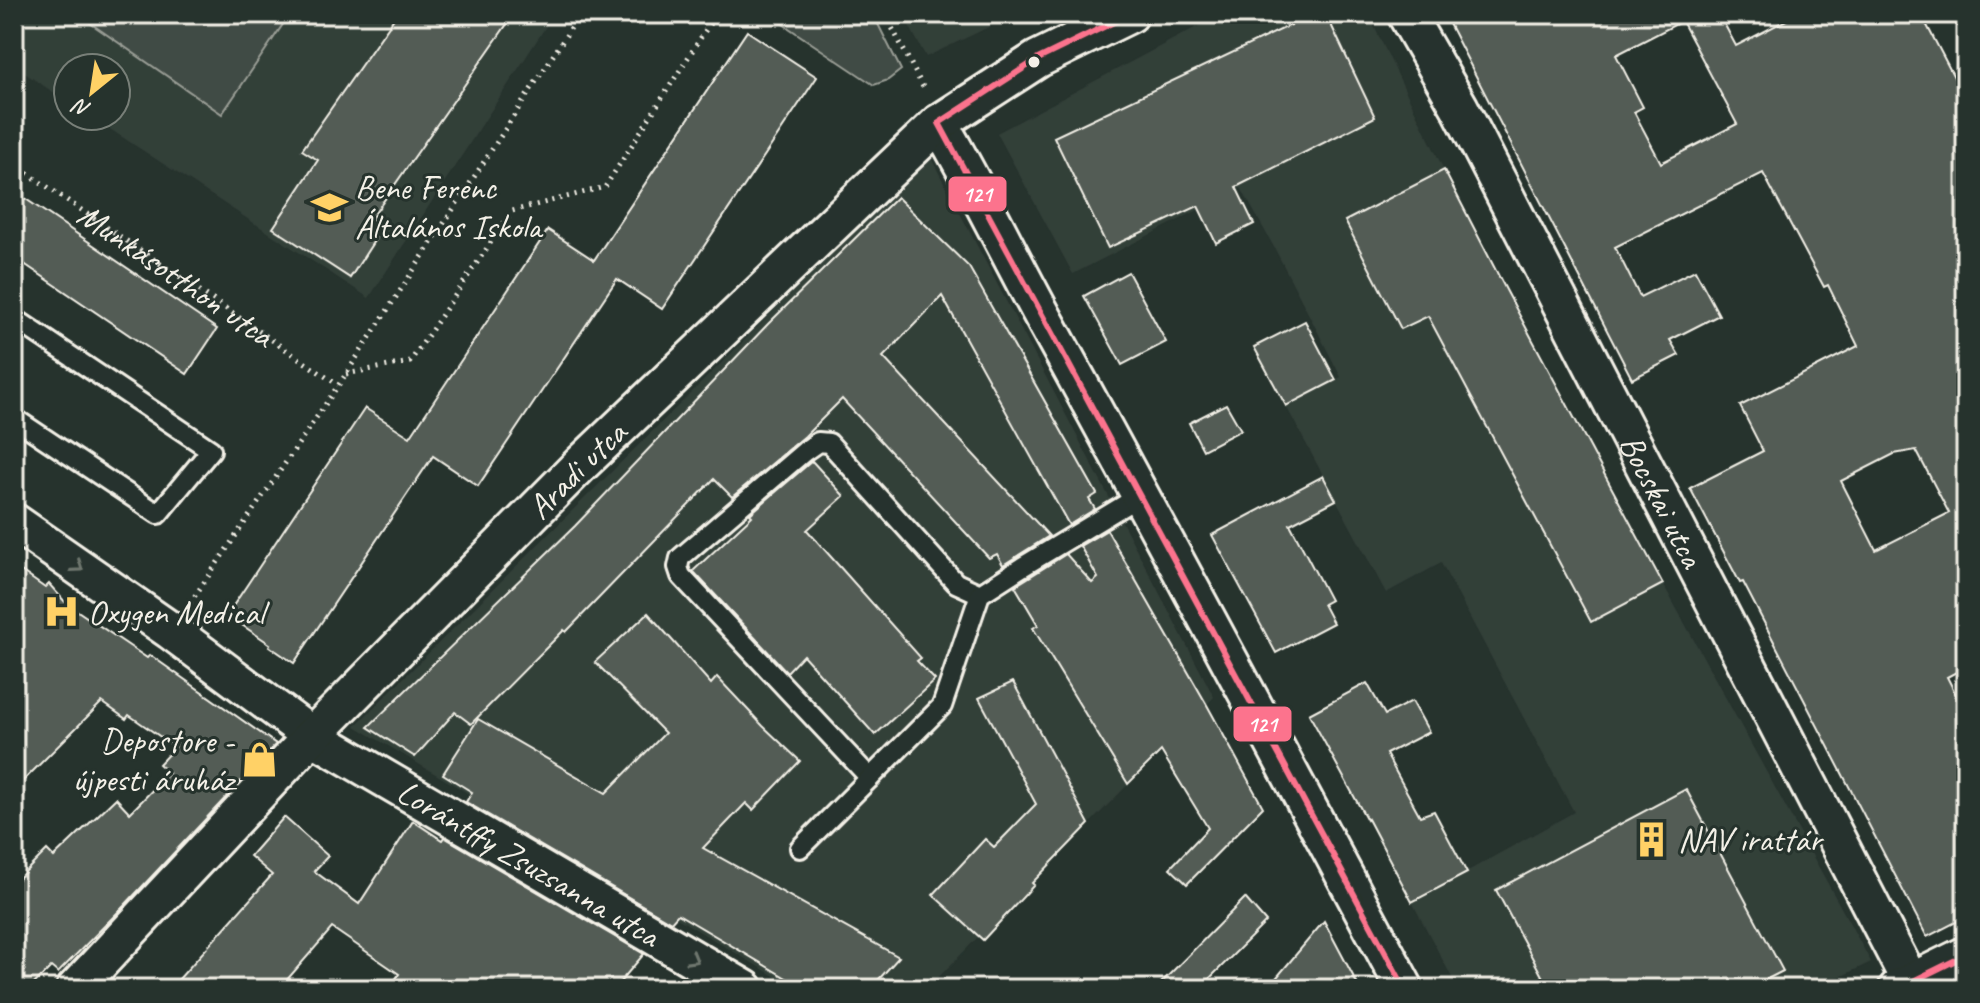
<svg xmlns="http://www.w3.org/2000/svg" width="1980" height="1003" font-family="Caveat,sans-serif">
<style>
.built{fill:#333f39}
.green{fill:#414b45;stroke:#9a9e96;stroke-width:2}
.building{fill:#525c55;stroke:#f4f1e8;stroke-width:2;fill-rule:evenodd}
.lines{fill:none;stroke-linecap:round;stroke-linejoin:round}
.lane-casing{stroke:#f4f1e8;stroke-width:24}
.street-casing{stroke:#f4f1e8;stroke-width:42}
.path{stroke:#f4f1e8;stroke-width:5;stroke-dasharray:2 6;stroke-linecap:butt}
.lane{stroke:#26332d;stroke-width:18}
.street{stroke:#26332d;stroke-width:36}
.bus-1-casing{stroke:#26332d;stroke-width:12}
.bus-1{stroke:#fc738d;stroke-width:6}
.oneway{stroke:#6e766e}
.bus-dot{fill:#f4f1e8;stroke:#26332d;stroke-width:3}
.labels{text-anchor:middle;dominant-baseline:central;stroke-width:6;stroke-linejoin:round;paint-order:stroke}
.poi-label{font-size:34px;fill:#f4f1e8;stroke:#26332d;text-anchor:start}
.street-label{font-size:34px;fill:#f4f1e8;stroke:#26332d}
.line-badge{stroke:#26332d;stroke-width:3}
.badge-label{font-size:22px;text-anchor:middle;font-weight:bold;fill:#fff}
</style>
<rect width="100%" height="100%" fill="#26332d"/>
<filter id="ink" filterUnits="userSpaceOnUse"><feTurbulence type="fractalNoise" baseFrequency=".0125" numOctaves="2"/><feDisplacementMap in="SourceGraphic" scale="16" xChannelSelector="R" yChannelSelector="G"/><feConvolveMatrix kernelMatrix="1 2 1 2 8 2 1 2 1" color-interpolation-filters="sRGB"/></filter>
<g filter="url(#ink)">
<g class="built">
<path d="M 14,14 L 554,14 L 369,298 L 90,116 L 116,116 L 116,68 L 68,68 L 68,102 L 14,66 Z"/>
<path d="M 903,14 L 1016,14 L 926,57 Z"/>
<path d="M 1221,14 L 1368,14 L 1444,170 L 1500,279 L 1663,584 L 1871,962 L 1815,989 L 1458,989 L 1412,902 L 1574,812 L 1441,563 L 1386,593 L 1286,406 L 1341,377 L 1275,249 L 1241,188 L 1073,274 L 997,133 Z"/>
<path d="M 930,156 L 1214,697 L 927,989 L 796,989 L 355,726 Z"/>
</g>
<g class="green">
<path d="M 77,14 L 290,14 L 222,114 Z"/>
<path d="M 768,14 L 873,14 L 901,70 L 888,80 L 874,85 Z"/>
</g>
<g class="building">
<path d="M 397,14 L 514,14 L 371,219 L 383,227 L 350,278 L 273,228 L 318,160 L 302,150 Z"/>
<path d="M 1314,14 L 1326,14 L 1375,117 L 1236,187 L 1254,224 L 1216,243 L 1198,206 L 1108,248 L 1054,137 Z"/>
<path d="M 1444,14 L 1719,14 L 1736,46 L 1798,14 L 1921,14 L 1966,100 L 1966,667 L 1947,677 L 1966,714 L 1966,917 L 1927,937 L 1743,582 L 1740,583 L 1690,488 L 1763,451 L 1740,406 L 1858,346 L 1828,285 L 1824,287 L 1763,173 L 1615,247 L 1640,297 L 1695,270 L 1719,315 L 1670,340 L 1679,355 L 1632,379 ZM 1682,21 L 1737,124 L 1661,163 L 1634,112 L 1643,107 L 1616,55 ZM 1916,450 L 1949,513 L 1876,550 L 1841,481 L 1894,454 Z"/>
<path d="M 747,31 L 817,77 L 662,309 L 617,279 L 478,486 L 433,456 L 294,663 L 269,646 L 270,644 L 227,615 L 365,408 L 410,437 L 548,230 L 594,260 Z"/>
<path d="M 1444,170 L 1506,290 L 1663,584 L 1591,622 L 1428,316 L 1401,329 L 1345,221 Z"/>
<path d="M 14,191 L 217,329 L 187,374 L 14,257 Z"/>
<path d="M 897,197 L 969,267 L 1097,494 L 1089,499 L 1095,509 L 1069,525 L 942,296 L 883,357 L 1049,536 L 1003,565 L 997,554 L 989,558 L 842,399 L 805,436 L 732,497 L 714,479 L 566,632 L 564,630 L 471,724 L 455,712 L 415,757 L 368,727 L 575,526 L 768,324 Z"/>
<path d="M 1128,272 L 1166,342 L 1122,365 L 1084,296 Z"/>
<path d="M 1305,321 L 1336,380 L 1286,406 L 1254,347 Z"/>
<path d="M 1226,404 L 1241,430 L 1203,450 L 1189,423 Z"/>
<path d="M 812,461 L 844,496 L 807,530 L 921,658 L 917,661 L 935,680 L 875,735 L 803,655 L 787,672 L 693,571 L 752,516 L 750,514 Z"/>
<path d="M 1323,476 L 1336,500 L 1290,524 L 1330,600 L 1323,604 L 1333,623 L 1276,653 L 1212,535 Z"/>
<path d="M 1107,530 L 1207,705 L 1263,807 L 1187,884 L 1170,868 L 1208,828 L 1161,751 L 1128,784 L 1033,628 L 1038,625 L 1015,586 L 1066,554 L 1092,583 L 1098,578 L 1080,546 Z"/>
<path d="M 14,566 L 45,588 L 49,584 L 66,603 L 147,658 L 150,655 L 276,744 L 124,906 L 58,973 L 51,967 L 29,989 L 14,989 L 14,883 L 47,850 L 54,857 L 116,798 L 130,813 L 169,773 L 159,764 L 175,747 L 129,715 L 126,719 L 102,702 L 14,790 Z"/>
<path d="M 648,613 L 711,684 L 717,677 L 763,726 L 800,761 L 753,810 L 746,803 L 703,848 L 899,957 L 870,989 L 805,989 L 678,914 L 671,922 L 466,802 L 472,792 L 443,774 L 478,719 L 606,793 L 665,733 L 595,662 Z"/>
<path d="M 1013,682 L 1089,824 L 1032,883 L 1034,885 L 983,940 L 933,895 L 985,839 L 994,847 L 1036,804 L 979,698 Z"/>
<path d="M 1367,683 L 1385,715 L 1412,701 L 1429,732 L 1386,754 L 1420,816 L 1434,811 L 1467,873 L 1412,902 L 1368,819 L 1367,820 L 1309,714 Z"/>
<path d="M 1686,789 L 1783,971 L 1748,989 L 1549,989 L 1496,890 Z"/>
<path d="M 284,817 L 328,856 L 314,871 L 359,904 L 413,821 L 442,840 L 444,837 L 644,954 L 614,989 L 389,989 L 399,974 L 332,928 L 279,989 L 170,989 L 272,875 L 250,856 Z"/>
<path d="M 1245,898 L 1266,922 L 1199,989 L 1155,989 Z"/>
<path d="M 1324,921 L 1360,989 L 1267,989 Z"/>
</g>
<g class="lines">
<defs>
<g id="lane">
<path d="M 14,318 L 211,450 L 158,514 L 14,418"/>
<path d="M 870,778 L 681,576 L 678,567 L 680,558 L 805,451 L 818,442 L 829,443 L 956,583 L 980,594"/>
<path d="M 800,848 L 942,706 L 980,594 L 1022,567 L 1141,495"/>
</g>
<g id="street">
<path id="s2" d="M 1406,14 L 1460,108 L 1914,989"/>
<path d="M 939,123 C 978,189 1011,259 1048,326 C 1169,546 1287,768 1405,989"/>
<path id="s3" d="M 14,522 L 171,631 L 312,736 L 745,989"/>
<path id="s4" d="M 75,989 L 312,736 L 580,465 L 939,123 L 1038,59 L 1130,14"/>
<path d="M 1897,989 L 1966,955"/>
</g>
</defs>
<use href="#lane" class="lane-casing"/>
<use href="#street" class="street-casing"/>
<g class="path">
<path d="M 885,14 L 925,91"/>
<path id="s1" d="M 14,164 L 338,385"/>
<path d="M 346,374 L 410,362 L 512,211 L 605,187 L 716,14"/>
<path d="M 190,603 L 346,374 L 580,14"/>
</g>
<use href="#lane" class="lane"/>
<use href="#street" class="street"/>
<defs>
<g id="bus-1">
<path d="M 1130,14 L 1038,59 L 939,123 L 1405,989"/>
<path d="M 1897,989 L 1966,955"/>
</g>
</defs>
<use href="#bus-1" class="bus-1-casing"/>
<use href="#bus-1" class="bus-1"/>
</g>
<defs><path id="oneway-chevron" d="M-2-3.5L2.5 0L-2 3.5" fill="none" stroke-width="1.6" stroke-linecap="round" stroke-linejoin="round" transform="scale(2)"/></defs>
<g class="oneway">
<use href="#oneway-chevron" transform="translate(78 567) rotate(35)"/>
<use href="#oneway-chevron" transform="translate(693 959) rotate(30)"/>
</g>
</g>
<defs>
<symbol id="school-bare" viewBox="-9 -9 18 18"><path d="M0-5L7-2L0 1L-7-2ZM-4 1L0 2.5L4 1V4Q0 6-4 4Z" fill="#ffd166" stroke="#26332d" stroke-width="2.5" paint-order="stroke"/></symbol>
<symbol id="hospital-bare" viewBox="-9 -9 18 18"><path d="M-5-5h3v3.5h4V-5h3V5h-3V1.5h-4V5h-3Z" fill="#ffd166" stroke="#26332d" stroke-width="2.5" paint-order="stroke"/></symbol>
<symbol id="shop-bare" viewBox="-9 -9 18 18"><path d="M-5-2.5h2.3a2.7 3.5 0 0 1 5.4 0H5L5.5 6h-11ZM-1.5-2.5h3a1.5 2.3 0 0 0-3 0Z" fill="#ffd166" stroke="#26332d" stroke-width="2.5" paint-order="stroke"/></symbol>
<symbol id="building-bare" viewBox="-9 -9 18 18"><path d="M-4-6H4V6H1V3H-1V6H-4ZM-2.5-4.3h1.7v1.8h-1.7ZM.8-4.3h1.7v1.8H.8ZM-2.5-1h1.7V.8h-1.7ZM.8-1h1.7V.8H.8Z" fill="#ffd166" stroke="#26332d" stroke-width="2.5" paint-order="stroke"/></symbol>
</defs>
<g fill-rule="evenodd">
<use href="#school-bare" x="304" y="182" width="51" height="51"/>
<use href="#hospital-bare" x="36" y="586" width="51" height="51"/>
<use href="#shop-bare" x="234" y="734" width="51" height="51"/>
<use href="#building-bare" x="1626" y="814" width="51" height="51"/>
</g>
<circle class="bus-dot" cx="1034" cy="62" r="7"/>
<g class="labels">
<g class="poi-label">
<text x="355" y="187">Bene Ferenc<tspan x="355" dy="39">Általános Iskola</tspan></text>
<text x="88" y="612">Oxygen Medical</text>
<text x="234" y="740" text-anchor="end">Depostore -<tspan x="234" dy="39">újpesti áruház</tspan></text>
<text x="1678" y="839">NAV irattár</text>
</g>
<g class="street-label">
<text stroke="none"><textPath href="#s1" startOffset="196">Munkásotthon utca</textPath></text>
<text stroke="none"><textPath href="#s4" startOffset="722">Aradi utca</textPath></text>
<text stroke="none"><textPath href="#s2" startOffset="550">Bocskai utca</textPath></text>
<text stroke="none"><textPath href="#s3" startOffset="618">Lorántffy Zsuzsanna utca</textPath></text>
</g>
</g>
<g class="line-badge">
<rect x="947" y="175" width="61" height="38" rx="8" fill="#fc738d"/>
<rect x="1232" y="705" width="61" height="38" rx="8" fill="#fc738d"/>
</g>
<g class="badge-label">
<text x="977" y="202">121</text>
<text x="1262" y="732">121</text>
</g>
<rect width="1980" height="1003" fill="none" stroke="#26332d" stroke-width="48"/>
<rect x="24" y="24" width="1932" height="955" fill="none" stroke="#f4f1e8" stroke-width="3" filter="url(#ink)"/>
<g transform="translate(92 92) rotate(210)"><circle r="38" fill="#26332d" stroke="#787f78" stroke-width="2"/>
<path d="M0-6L14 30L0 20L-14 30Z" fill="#ffd166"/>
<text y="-12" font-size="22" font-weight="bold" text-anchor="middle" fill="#f4f1e8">N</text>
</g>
</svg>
